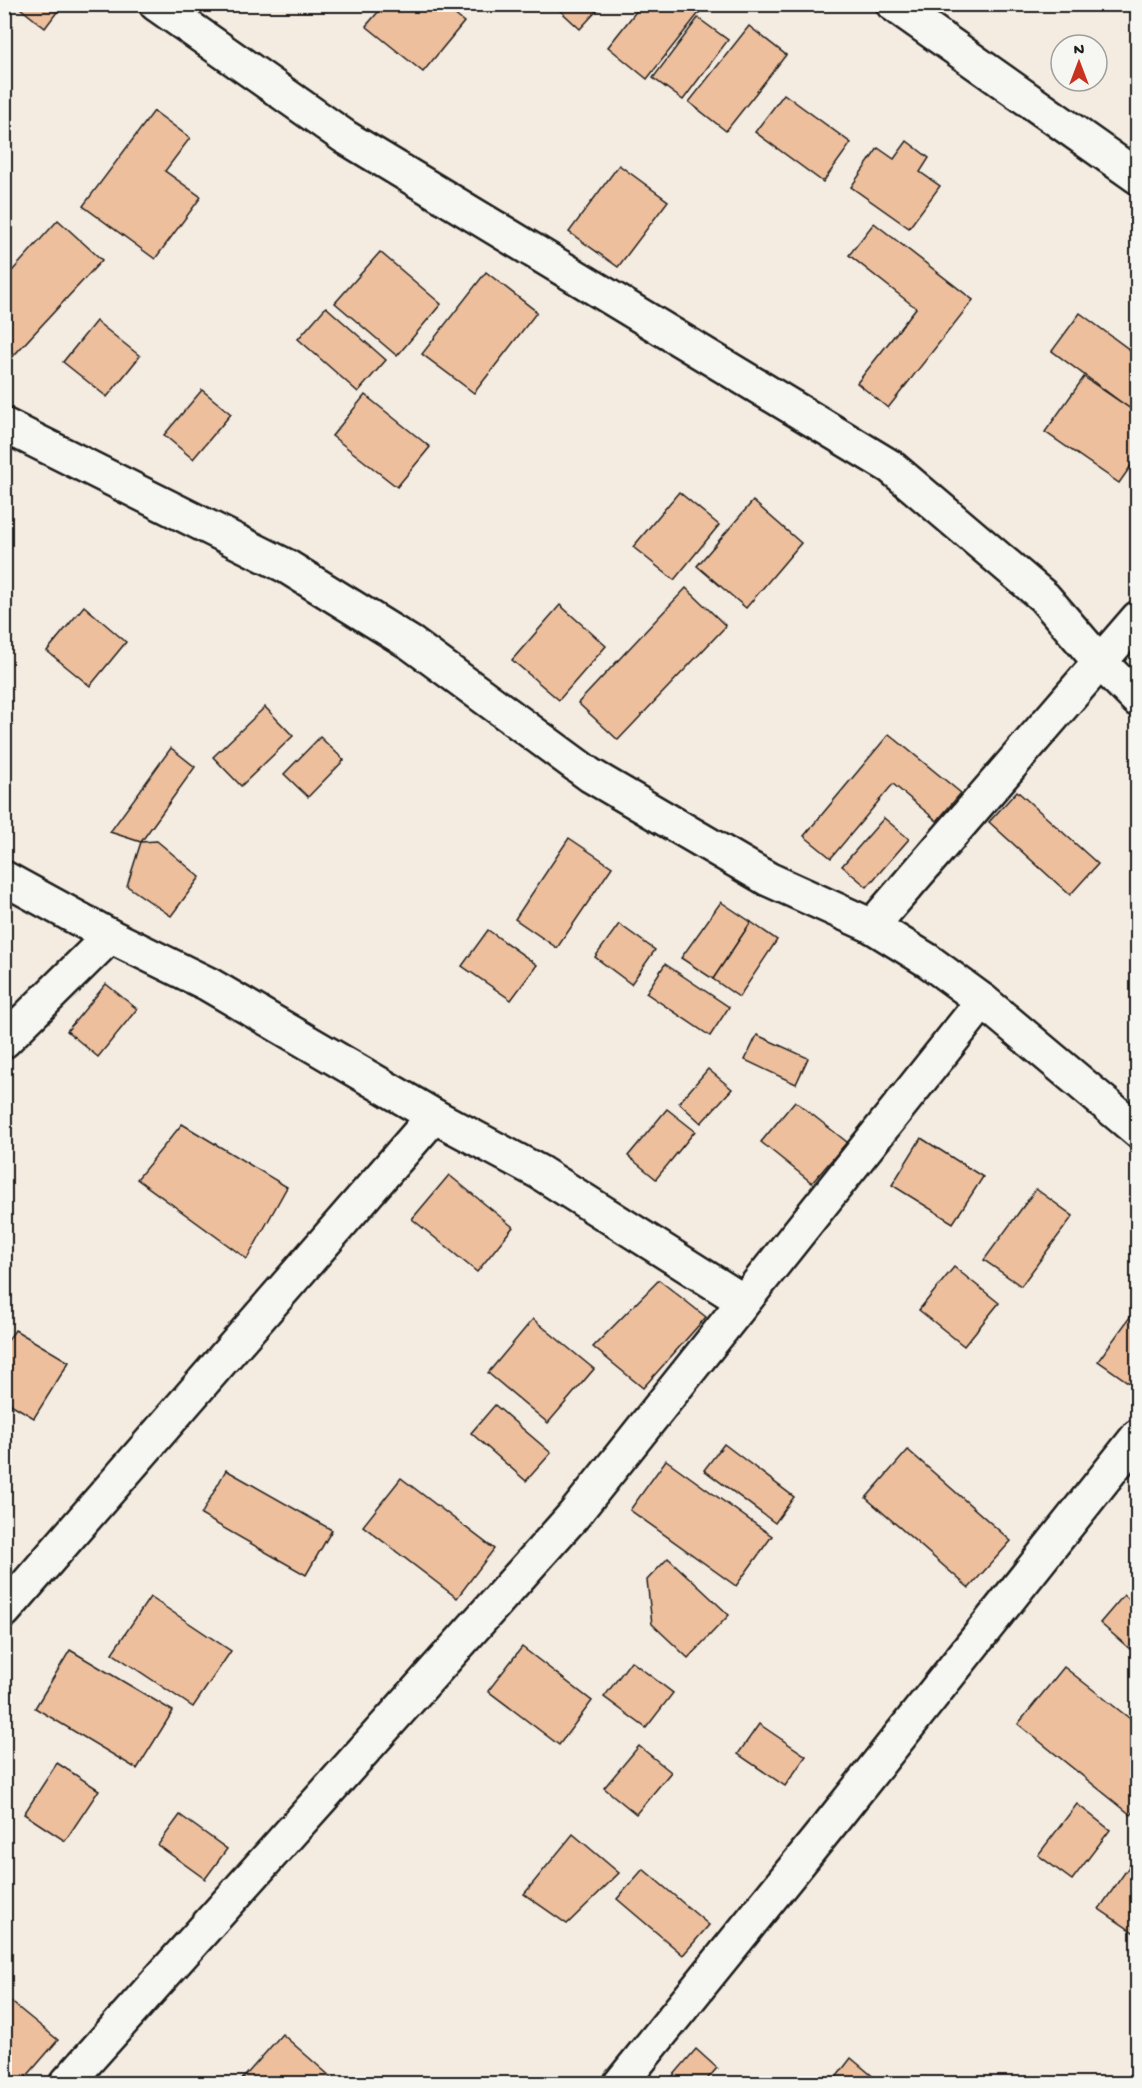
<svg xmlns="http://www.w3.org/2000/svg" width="1142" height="2088" font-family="'Gochi Hand',sans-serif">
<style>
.building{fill:#edbf9d;stroke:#1c1c1c;stroke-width:1.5}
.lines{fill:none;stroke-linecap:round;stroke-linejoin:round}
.minor-casing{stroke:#1c1c1c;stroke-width:38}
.minor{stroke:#f6f6f2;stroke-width:33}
</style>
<rect width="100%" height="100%" fill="#f4ebe1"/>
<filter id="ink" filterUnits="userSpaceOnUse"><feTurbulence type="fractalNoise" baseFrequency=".0167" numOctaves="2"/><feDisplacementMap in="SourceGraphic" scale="12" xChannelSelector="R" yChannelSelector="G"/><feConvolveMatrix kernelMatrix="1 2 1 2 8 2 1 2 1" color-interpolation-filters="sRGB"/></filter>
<g filter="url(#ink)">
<g class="building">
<path d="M 15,4 L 63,4 L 45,28 Z"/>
<path d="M 385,4 L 442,4 L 464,22 L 423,72 L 366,26 Z"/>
<path d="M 553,4 L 603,4 L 580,29 Z"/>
<path d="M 642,4 L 706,4 L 647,79 L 608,47 Z"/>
<path d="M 698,18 L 728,40 L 683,100 L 653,78 Z"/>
<path d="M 749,26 L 786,55 L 726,131 L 689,102 Z"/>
<path d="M 784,94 L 851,143 L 823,182 L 755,132 Z"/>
<path d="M 154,111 L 190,138 L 165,171 L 201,197 L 155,259 L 83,206 Z"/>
<path d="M 907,141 L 929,158 L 920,172 L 940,186 L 909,228 L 851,187 L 878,148 L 894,159 Z"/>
<path d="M 619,165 L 668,201 L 618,267 L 569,232 Z"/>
<path d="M 58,220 L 102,260 L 4,366 L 4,280 Z"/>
<path d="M 874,223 L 973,300 L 888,408 L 857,383 L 916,308 L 849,255 Z"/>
<path d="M 380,252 L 441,304 L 397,356 L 335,303 Z"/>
<path d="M 486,272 L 537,312 L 474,393 L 422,354 Z"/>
<path d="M 326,307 L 386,360 L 358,392 L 298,339 Z"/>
<path d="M 1080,313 L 1138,356 L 1138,404 L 1133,411 L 1052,351 Z"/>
<path d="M 96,321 L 140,356 L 107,397 L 63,362 Z"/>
<path d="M 1084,377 L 1138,414 L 1138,456 L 1119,483 L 1045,432 Z"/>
<path d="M 202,390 L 231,414 L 193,459 L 164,435 Z"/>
<path d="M 365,395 L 430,447 L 397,487 L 332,436 Z"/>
<path d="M 679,492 L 719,525 L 674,580 L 633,547 Z"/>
<path d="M 753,501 L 801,543 L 746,608 L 697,566 Z"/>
<path d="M 686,588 L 726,626 L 618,740 L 578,703 Z"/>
<path d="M 560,605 L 606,646 L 559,700 L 512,660 Z"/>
<path d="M 84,606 L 126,642 L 90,686 L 47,651 Z"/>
<path d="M 265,707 L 293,736 L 241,786 L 213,757 Z"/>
<path d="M 889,734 L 961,793 L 937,821 L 893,784 L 831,858 L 804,836 Z"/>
<path d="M 320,737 L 344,760 L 308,797 L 284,774 Z"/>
<path d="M 171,748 L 195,767 L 141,842 L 110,832 Z"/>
<path d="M 1017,791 L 1098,864 L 1070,895 L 989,822 Z"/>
<path d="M 884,818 L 909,839 L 867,887 L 842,866 Z"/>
<path d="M 569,838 L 612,867 L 557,948 L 515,919 Z"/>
<path d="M 157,841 L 200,877 L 171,916 L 127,886 L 141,842 Z"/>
<path d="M 721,902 L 751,922 L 713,979 L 681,958 Z"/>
<path d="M 751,922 L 777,940 L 739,997 L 713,979 Z"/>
<path d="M 619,924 L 655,950 L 631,984 L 595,957 Z"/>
<path d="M 488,930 L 537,965 L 511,1000 L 462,966 Z"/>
<path d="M 665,964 L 729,1007 L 710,1036 L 646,993 Z"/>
<path d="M 106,984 L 137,1009 L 98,1057 L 67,1031 Z"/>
<path d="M 757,1035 L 808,1058 L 796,1084 L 745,1060 Z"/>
<path d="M 708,1069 L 732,1089 L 701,1123 L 679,1103 Z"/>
<path d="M 795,1101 L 847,1142 L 812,1183 L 761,1142 Z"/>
<path d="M 667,1109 L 695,1131 L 656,1179 L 628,1156 Z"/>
<path d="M 182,1124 L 287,1187 L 247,1259 L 137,1179 Z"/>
<path d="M 921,1138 L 983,1177 L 953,1223 L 892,1185 Z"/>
<path d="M 449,1175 L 513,1227 L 477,1272 L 412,1219 Z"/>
<path d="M 1036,1189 L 1073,1216 L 1021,1286 L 984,1260 Z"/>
<path d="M 954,1267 L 999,1303 L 964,1346 L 919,1310 Z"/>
<path d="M 659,1280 L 706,1317 L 643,1388 L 593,1347 Z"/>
<path d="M 1138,1306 L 1138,1389 L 1098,1361 Z"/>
<path d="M 533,1319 L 594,1369 L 548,1423 L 488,1373 Z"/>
<path d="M 15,1330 L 69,1362 L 34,1418 L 4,1400 L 4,1346 Z"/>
<path d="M 495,1405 L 551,1453 L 526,1481 L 471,1433 Z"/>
<path d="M 724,1444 L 794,1497 L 775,1523 L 704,1470 Z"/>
<path d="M 908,1450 L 1011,1541 L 969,1588 L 866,1498 Z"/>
<path d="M 666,1460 L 772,1536 L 736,1586 L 630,1510 Z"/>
<path d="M 226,1470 L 332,1530 L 306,1575 L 201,1515 Z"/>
<path d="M 401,1478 L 494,1549 L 457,1598 L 363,1526 Z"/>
<path d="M 668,1558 L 729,1615 L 688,1658 L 652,1624 L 647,1580 Z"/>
<path d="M 1124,1595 L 1138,1607 L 1138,1656 L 1100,1623 Z"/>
<path d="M 150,1597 L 231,1651 L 193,1707 L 112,1653 Z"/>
<path d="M 522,1647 L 592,1701 L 559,1745 L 488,1691 Z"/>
<path d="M 70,1650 L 173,1711 L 137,1769 L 35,1708 Z"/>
<path d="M 631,1661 L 673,1693 L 646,1728 L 604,1697 Z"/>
<path d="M 1064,1667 L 1138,1725 L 1138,1807 L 1131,1815 L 1018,1724 Z"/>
<path d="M 759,1724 L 806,1756 L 785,1786 L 738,1754 Z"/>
<path d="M 639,1746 L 671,1772 L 636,1814 L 604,1788 Z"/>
<path d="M 57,1763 L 99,1790 L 65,1841 L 24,1814 Z"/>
<path d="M 1077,1804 L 1110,1830 L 1072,1880 L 1038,1855 Z"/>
<path d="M 180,1815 L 227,1849 L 205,1879 L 158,1845 Z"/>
<path d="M 573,1834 L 619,1873 L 567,1924 L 524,1894 Z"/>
<path d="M 1133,1861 L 1138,1864 L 1138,1932 L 1136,1934 L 1099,1909 Z"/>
<path d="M 643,1869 L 709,1925 L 683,1955 L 617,1899 Z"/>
<path d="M 4,1996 L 58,2040 L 20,2084 L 4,2084 Z"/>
<path d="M 282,2034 L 331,2077 L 325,2084 L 238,2084 Z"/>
<path d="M 696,2049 L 717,2068 L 703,2084 L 666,2084 Z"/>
<path d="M 851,2058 L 882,2084 L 831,2084 Z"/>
</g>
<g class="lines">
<defs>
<g id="minor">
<path d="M 156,4 L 345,137 L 891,467 L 1044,597 L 1099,661 L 1138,700"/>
<path d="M 893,4 L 1138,177"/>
<path d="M 4,425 L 286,566 L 412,644 L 590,775 L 768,879 L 872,926 L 927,960 L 983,1001 L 1138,1131"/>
<path d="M 4,878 L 110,936 L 208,984 L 434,1116 L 539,1172 L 743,1301"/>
<path d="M 872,926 L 1138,618"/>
<path d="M 4,1041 L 110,936"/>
<path d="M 4,1611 L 434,1116"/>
<path d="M 66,2084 L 574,1515 L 983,1001"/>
<path d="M 620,2084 L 831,1823 L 1138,1436"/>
</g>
</defs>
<use href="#minor" class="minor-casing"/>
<use href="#minor" class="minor"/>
</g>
</g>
<rect width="1142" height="2088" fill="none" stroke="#f6f6f2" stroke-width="24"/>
<rect x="12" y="12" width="1118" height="2064" fill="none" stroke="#1c1c1c" stroke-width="2" filter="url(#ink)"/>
<g transform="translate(1079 63)"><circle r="28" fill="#f6f6f2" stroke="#9f9f9c" stroke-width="1.5"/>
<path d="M0-4.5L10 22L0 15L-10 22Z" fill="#c8321e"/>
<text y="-9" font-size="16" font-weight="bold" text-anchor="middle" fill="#1c1c1c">N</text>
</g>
</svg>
